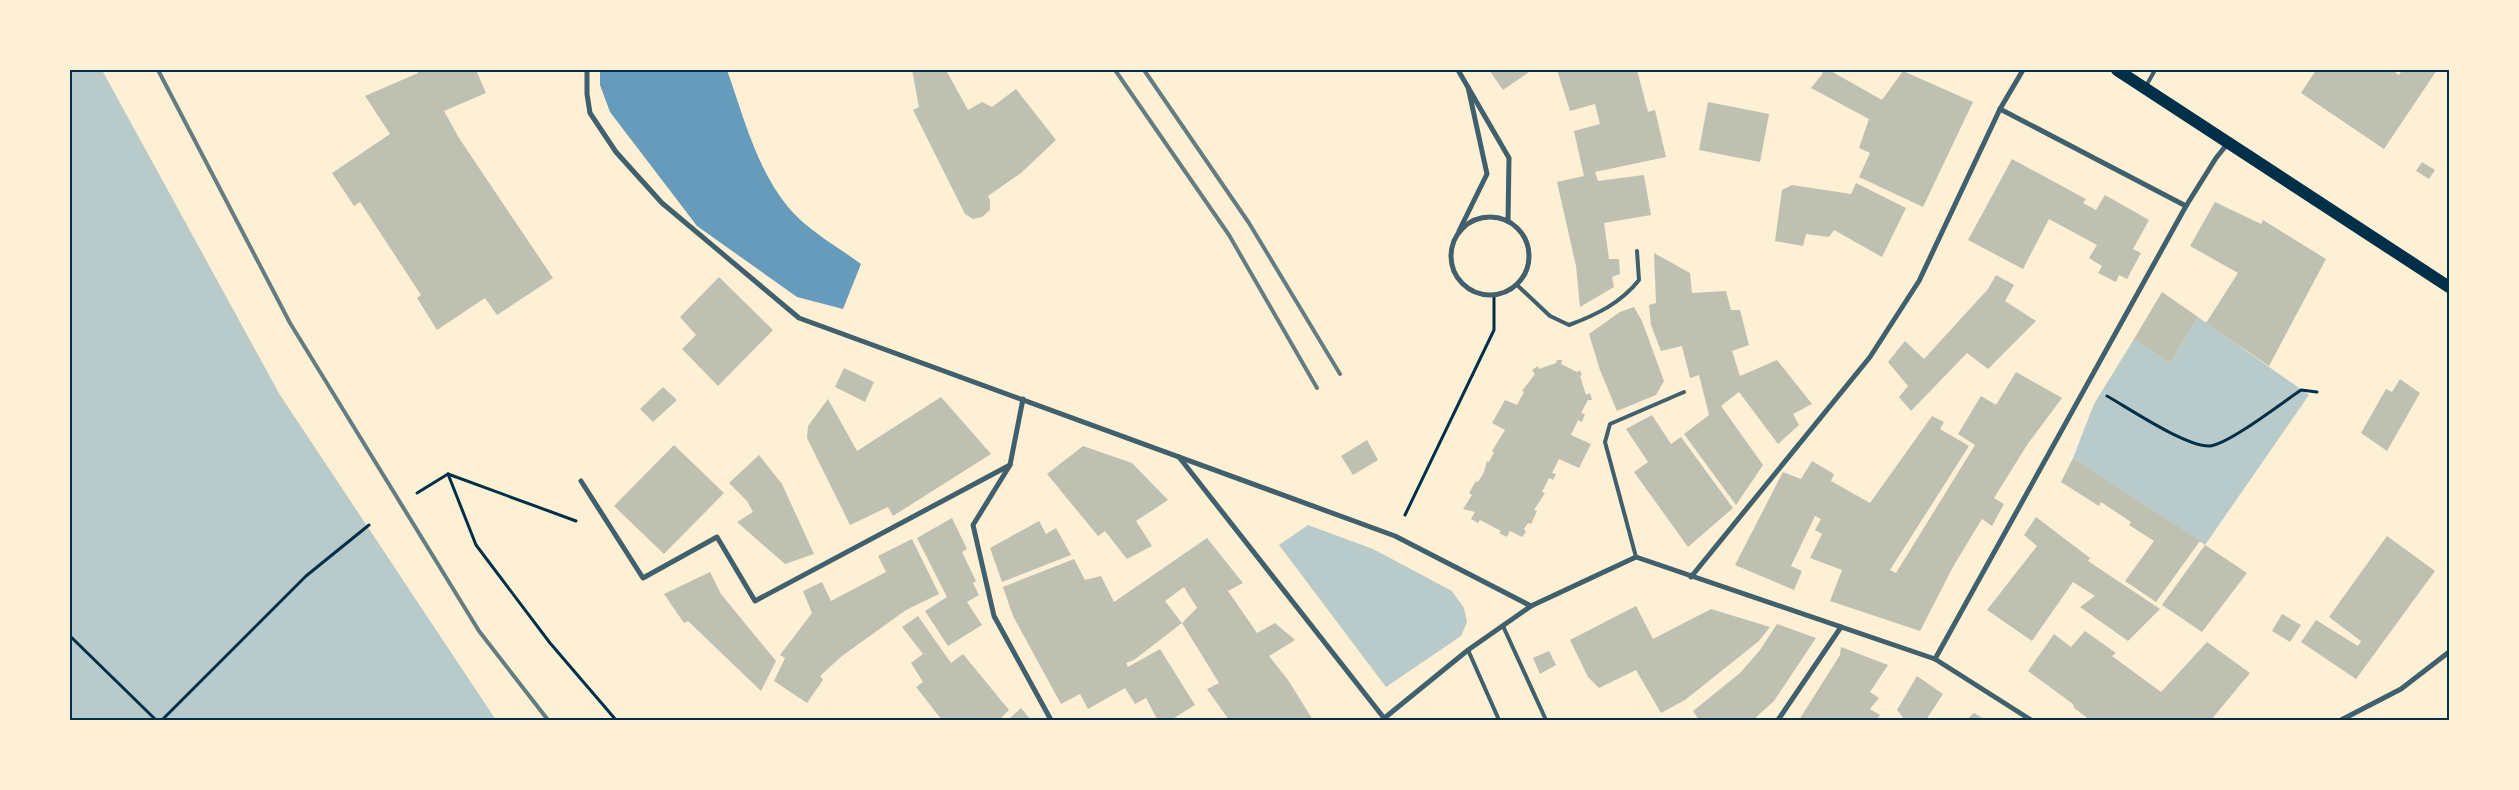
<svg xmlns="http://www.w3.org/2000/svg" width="2519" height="790" font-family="Georgia,serif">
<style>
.green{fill:#b9caca}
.water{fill:#669bbc}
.building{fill:#bec0b2}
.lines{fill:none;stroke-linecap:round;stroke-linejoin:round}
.path{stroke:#003049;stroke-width:3}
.service{stroke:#3f606c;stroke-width:4}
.minor{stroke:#3f606c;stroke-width:5}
.primary{stroke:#003049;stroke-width:12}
.rail{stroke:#657d81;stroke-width:4}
.neatline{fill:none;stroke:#003049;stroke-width:2}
</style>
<rect width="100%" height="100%" fill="#fdf0d5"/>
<g class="green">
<path d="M 70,70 L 102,70 L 280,395 L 496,720 L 70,720 Z"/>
<path d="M 2198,317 L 2309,395 L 2205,545 L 2073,458 L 2094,404 L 2134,339 L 2170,363 Z"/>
<path d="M 1308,525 L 1373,549 L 1452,591 L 1464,608 L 1467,622 L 1461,636 L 1386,687 L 1279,545 Z"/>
</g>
<path class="water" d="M 600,70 L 727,70 C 743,115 757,170 788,207 C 808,231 837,246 861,264 L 843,309 L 797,297 L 697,226 L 610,112 L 600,85 Z"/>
<g class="building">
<path d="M 417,70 L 476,70 L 486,93 L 444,111 L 459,138 L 553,278 L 497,315 L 485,298 L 437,330 L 417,298 L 421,295 L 360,202 L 354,206 L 332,173 L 390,134 L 365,96 L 418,73 Z"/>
<path d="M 912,70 L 946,70 L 968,110 L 982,102 L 992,107 L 1016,89 L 1056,140 L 1021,173 L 988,196 L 990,200 L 990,210 L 982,217 L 973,219 L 965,214 L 913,110 L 919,107 Z"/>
<path d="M 1489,70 L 1532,70 L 1503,90 Z"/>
<path d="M 1557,70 L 1637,70 L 1648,112 L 1655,110 L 1666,157 L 1595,172 L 1598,181 L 1644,175 L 1651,215 L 1604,223 L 1609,259 L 1619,259 L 1620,274 L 1612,277 L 1614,287 L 1580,307 L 1576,266 L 1557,182 L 1584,176 L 1574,131 L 1600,124 L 1595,104 L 1570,111 Z"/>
<path d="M 1820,70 L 1829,70 L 1882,100 L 1903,71 L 1973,102 L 1923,207 L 1859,177 L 1870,153 L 1859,148 L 1869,119 L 1811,88 L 1823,73 Z"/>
<path d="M 2316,70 L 2392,70 L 2399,75 L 2402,70 L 2437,70 L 2384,149 L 2301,93 Z"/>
<path d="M 1708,102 L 1769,114 L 1760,162 L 1699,150 Z"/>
<path d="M 2012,159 L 2086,199 L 2083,203 L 2096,210 L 2105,195 L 2149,220 L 2133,249 L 2141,253 L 2127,279 L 2119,275 L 2116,282 L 2098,273 L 2102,266 L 2089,258 L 2097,245 L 2049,219 L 2023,269 L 1968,240 Z"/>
<path d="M 2422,162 L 2435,170 L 2429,179 L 2416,171 Z"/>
<path d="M 1856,183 L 1906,208 L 1882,257 L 1834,230 L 1829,237 L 1806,234 L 1803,246 L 1775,241 L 1782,190 L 1792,185 L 1851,194 Z"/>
<path d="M 2215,202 L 2261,224 L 2263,220 L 2326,259 L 2269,366 L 2206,323 L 2238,273 L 2190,246 Z"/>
<path d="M 1654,253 L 1690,273 L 1692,293 L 1726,291 L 1731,310 L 1740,310 L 1749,345 L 1732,351 L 1740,376 L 1777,360 L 1812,404 L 1793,414 L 1799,425 L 1778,444 L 1739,392 L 1721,406 L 1763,465 L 1736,505 L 1684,434 L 1709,415 L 1699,375 L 1690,378 L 1682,346 L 1661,351 L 1651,325 L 1649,305 L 1656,303 Z"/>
<path d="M 1996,275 L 2014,285 L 2005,301 L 2036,321 L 1988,369 L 1967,353 L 1911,411 L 1899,397 L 1908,386 L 1888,362 L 1905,341 L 1924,359 L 1988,289 Z"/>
<path d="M 719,277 L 773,330 L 718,386 L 682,349 L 696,335 L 680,317 Z"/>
<path d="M 2162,292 L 2198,317 L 2170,363 L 2134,339 Z"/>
<path d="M 1634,307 L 1642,321 L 1664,381 L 1656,395 L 1617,411 L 1600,370 L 1589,334 L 1620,312 Z"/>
<path d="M 1557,360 L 1562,360 L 1561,364 L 1577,372 L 1580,370 L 1582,375 L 1580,376 L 1586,395 L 1590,393 L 1592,400 L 1588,400 L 1581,413 L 1585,414 L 1582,422 L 1578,420 L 1571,435 L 1591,444 L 1579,468 L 1559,459 L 1552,473 L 1556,474 L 1553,480 L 1549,478 L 1542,492 L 1545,493 L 1534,510 L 1537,511 L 1531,524 L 1528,523 L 1524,529 L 1526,532 L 1522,537 L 1510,531 L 1507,537 L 1499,533 L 1501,531 L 1480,520 L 1478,523 L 1471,519 L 1475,512 L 1463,509 L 1472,495 L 1469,493 L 1476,481 L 1478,482 L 1484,472 L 1487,461 L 1489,462 L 1494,452 L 1492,451 L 1505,430 L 1492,423 L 1505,400 L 1517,405 L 1524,392 L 1522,391 L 1535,374 L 1532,370 L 1538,366 L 1539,369 L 1556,363 Z"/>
<path d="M 844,368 L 874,382 L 865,402 L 835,387 Z"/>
<path d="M 2016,372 L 2062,398 L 2027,445 L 1994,498 L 2004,504 L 1992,526 L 1982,519 L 1954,565 L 1920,631 L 1830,601 L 1842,570 L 1810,558 L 1822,534 L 1815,530 L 1821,519 L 1815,516 L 1791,566 L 1802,571 L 1794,590 L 1735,565 L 1783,472 L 1801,479 L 1812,461 L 1834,474 L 1831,481 L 1870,503 L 1932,416 L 1944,422 L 1940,429 L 1969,446 L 1890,570 L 1896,573 L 1975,445 L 1958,434 L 1981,396 L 1996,405 Z"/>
<path d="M 2400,379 L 2420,393 L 2387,451 L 2361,433 L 2386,389 L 2392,392 Z"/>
<path d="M 663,387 L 677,400 L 653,422 L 640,409 Z"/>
<path d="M 941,397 L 991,454 L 893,516 L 888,507 L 850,525 L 807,438 L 808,426 L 828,399 L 857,451 Z"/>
<path d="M 1652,415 L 1671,444 L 1681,437 L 1733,508 L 1688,547 L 1634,472 L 1648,462 L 1626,429 Z"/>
<path d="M 1367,440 L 1378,460 L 1353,475 L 1341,456 Z"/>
<path d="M 674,445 L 724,493 L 664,554 L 614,506 Z"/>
<path d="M 1083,446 L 1132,463 L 1168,500 L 1136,521 L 1152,546 L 1127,559 L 1105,531 L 1098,536 L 1047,474 Z"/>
<path d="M 759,455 L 782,484 L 814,554 L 785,564 L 737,522 L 753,512 L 747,501 L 729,483 Z"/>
<path d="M 2073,458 L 2200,541 L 2156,602 L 2125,581 L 2154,541 L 2129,525 L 2131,522 L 2101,502 L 2099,506 L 2061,482 Z"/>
<path d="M 2036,517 L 2090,558 L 2088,561 L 2160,609 L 2128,641 L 2080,607 L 2095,596 L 2073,582 L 2032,641 L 1987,610 L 2037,546 L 2024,535 Z"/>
<path d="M 952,518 L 967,549 L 962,552 L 976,581 L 973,583 L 979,595 L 967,602 L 982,625 L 948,646 L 925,611 L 947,597 L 917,538 Z"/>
<path d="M 1039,521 L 1046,534 L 1056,528 L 1071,555 L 1002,582 L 990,548 Z"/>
<path d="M 2387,536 L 2435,571 L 2356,679 L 2301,642 L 2316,620 L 2358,646 L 2361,641 L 2329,617 Z"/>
<path d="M 1207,538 L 1243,583 L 1228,591 L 1257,633 L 1275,623 L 1295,640 L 1269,656 L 1288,680 L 1313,720 L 1229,720 L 1207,689 L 1219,683 L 1182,623 L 1197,608 L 1184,587 L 1165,601 L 1182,623 L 1134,660 L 1126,663 L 1128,667 L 1160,649 L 1195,705 L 1171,720 L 1155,720 L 1157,719 L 1146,698 L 1135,704 L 1125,688 L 1088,709 L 1080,694 L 1061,704 L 1013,616 L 1003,587 L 1074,559 L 1085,580 L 1101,576 L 1114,602 Z"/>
<path d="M 912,539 L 939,594 L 906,610 L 842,656 L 820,676 L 823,680 L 807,703 L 774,681 L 785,658 L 780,655 L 812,613 L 803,591 L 822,582 L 831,601 L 886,572 L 878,556 Z"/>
<path d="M 2205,545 L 2247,573 L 2202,632 L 2162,605 Z"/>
<path d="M 710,572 L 721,594 L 776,661 L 761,691 L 688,621 L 684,623 L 664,594 Z"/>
<path d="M 1636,606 L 1653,639 L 1711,609 L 1770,627 L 1759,641 L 1685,700 L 1661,713 L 1636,670 L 1599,688 L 1588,677 L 1570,640 Z"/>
<path d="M 2282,614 L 2301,625 L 2290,642 L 2272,631 Z"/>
<path d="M 918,616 L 951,663 L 963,654 L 1009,710 L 999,720 L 942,720 L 916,687 L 923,682 L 911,663 L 923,654 L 902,627 Z"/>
<path d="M 1777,624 L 1816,638 L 1774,701 L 1753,720 L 1699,720 L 1693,711 L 1740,673 L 1760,650 Z"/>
<path d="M 2085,631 L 2116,653 L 2112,656 L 2161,692 L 2207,642 L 2250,673 L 2211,720 L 2090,720 L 2074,708 L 2073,704 L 2028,671 L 2054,634 L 2071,647 Z"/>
<path d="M 1841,647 L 1888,665 L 1870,692 L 1879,698 L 1870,709 L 1880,715 L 1876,720 L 1858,718 L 1857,720 L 1799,720 L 1840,655 Z"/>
<path d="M 1549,651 L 1556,665 L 1540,674 L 1533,658 Z"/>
<path d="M 1917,676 L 1943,694 L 1926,720 L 1905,720 L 1897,710 Z"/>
<path d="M 1021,708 L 1031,720 L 1008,720 Z"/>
<path d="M 1974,713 L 1986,720 L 1966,720 Z"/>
</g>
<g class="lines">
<g class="path">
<path d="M 2107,396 C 2130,409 2186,447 2210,446 C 2229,444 2283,402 2301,390 L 2317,392"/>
<path d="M 448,474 L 476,545 L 550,643 L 616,720"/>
<path d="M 448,474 L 576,521"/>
<path d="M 417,493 L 448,474"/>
<path d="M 1405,515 L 1494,330 L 1494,295"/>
<path d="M 70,636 L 156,720"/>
<path d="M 162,720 L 306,576 L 369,525"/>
</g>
<g class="service">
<path d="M 2146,86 L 2155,70"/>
<path d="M 1517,285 L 1550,316 L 1569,325 C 1596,315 1621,303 1639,280 L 1637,251"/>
<path d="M 1636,557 L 1605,442 L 1610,424 L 1684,392"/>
<path d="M 1503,626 L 1546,720"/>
<path d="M 1468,650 L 1499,720"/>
</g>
<g class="minor">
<path d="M 587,70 L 587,94 L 590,113 L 616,152 L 662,203 L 799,318 L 1395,536 L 1531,606"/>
<path d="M 1458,70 L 1509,158 L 1508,221"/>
<path d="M 2000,109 L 2186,206"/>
<circle cx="1490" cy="256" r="39"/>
<path d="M 1459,231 L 1487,174 L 1468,87"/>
<path d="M 1023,399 L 1010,465 L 973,525 L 994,616 L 1051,720"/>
<path d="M 1179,457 L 1384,718"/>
<path d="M 581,481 L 643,578 L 717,537 L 755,601 L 1010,465"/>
<path d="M 1691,577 L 1870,357 L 1919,281 L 2000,109 L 2023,70"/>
<path d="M 1935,659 L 2186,206 L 2216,158 L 2228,143"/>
<path d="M 1382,720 L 1468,650 L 1531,606 L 1636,557 L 1935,659 L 2031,720"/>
<path d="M 1778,720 L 1841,627"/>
<path d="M 2341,720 L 2401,689 L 2449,652"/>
</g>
<path class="primary" d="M 2117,70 L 2449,287"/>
<g class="rail">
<path d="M 158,70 L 290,323 L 479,631 L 548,720"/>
<path d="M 1115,70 L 1229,235 L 1317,388"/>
<path d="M 1144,70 L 1249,223 L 1340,374"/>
</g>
</g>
<rect width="2519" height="790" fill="none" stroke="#fdf0d5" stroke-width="142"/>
<rect x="71" y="71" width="2377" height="648" class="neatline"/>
</svg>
